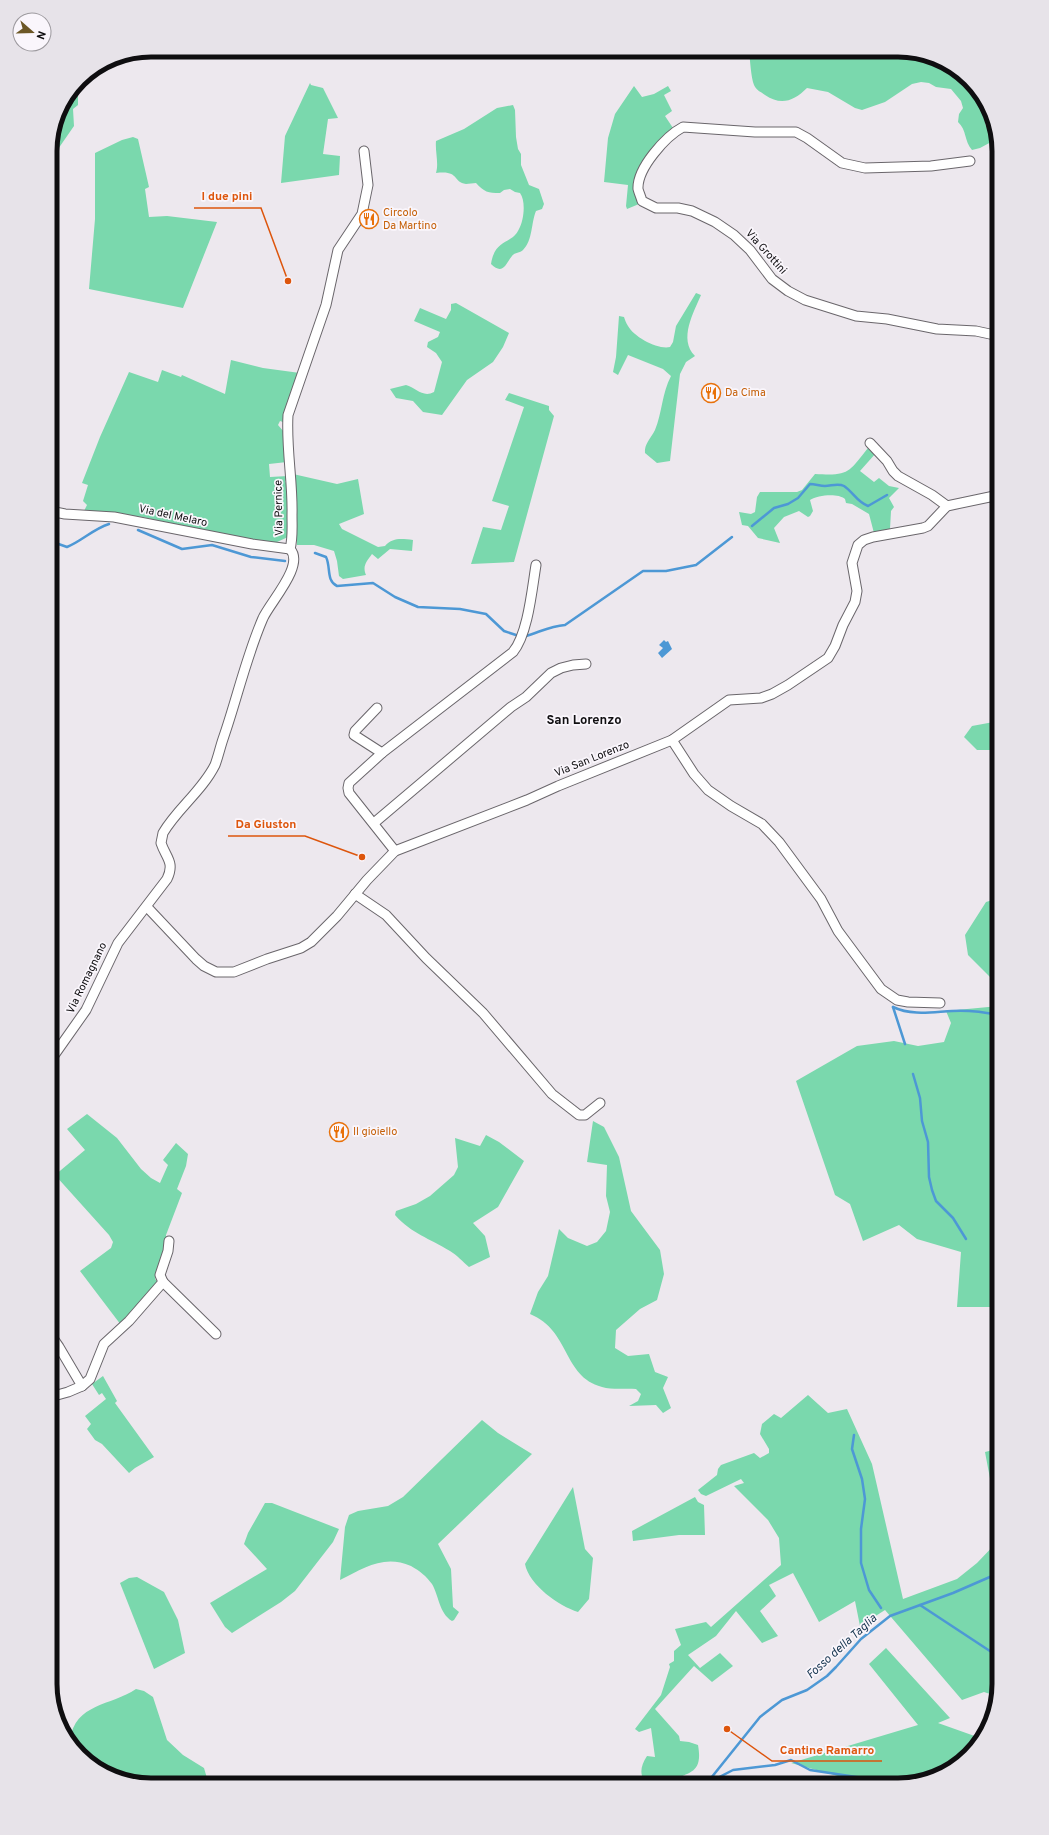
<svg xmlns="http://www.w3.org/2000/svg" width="1049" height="1835" font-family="Overpass,sans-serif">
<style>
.green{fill:#7ad8ad}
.water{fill:#4d98d5}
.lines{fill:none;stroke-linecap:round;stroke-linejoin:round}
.stream{stroke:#4d98d5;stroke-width:2.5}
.street-casing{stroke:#6a666b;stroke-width:11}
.street{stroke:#fff;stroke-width:9}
.labels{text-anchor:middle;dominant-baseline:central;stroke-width:3.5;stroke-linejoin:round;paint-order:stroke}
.food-label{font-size:11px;fill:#c56008;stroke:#faf6fc;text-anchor:start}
.street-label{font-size:11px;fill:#0f0e10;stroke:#faf6fc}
.water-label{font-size:12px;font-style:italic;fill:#16354f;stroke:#faf6fc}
.quarter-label{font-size:13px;font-weight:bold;fill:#0f0e10;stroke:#faf6fc}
.rim{fill:none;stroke:#0f0e10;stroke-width:5}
.leader{fill:none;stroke:#dd550c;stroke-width:1.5}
.callout-dot{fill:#dd550c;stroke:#faf6fc;stroke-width:1.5}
.callout-label{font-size:12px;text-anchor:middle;font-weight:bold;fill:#dd550c;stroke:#faf6fc;stroke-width:3.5;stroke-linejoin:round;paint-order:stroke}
</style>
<rect width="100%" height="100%" fill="#ede8ee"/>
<g class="green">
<path d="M 749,50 L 905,50 L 955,67 L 976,92 C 974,100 980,104 983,110 C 985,115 984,121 986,126 C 989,131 992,134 993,141 L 980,148 L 972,150 C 964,141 967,130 958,122 L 959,114 L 963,108 L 961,101 L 951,89 L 936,87 L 929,83 L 921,82 L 912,84 L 885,102 L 862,110 L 855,108 L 828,92 L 807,88 C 794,101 781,106 765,95 C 761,92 756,90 754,85 C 751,78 750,59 749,50 Z"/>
<path d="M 89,73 L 85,84 L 78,86 L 78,105 L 73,109 L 74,126 L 56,152 L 53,163 L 56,178 L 50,182 L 50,144 L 58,112 L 80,79 Z"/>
<path d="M 310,83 L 311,85 L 323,88 L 338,118 L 328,119 L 323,154 L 340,156 L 339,175 L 281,183 L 285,136 Z"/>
<path d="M 634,86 L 642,97 L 654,94 L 668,86 L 671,91 L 664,95 L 672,111 L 665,116 L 673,128 L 654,147 L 635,194 L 639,204 L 627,209 L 626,206 L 628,185 L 604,182 L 608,138 L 615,114 Z"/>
<path d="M 513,105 L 515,110 L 516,137 L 518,149 L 521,154 L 521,165 L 529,185 L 539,189 L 544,204 L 542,209 L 536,211 C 531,223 533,240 523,250 C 520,253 515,252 512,256 C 506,263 503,276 491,264 C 495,238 512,245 519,229 C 524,220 526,201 520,193 L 515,192 L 510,189 L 504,190 L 500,193 C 488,193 484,192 476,183 C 473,183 469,184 466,184 C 452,182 460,170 436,173 C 439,163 435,152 436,141 L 464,129 L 497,108 Z"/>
<path d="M 133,137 L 138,139 L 149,187 L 145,189 L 149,217 L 167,216 L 217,222 L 183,308 L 89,289 L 95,219 L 95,153 L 122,140 Z"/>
<path d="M 696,293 L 701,295 C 694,312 678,339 695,356 L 686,362 L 680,374 L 670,461 L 657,463 L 645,453 C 644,444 651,438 655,430 C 662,413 662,393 671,376 L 663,369 L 628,355 L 618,375 L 613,372 L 616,357 L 619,316 L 624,317 C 625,320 626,323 628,326 C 634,337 658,350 670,347 L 673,342 L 676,326 Z"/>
<path d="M 456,303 L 509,333 L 503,347 L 493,362 L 467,380 L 442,415 L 423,412 L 413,401 L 396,398 L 390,389 L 406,385 C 416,388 423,398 434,392 L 442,362 L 436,353 L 427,347 L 428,342 L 438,337 L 440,332 L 414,321 L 420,308 L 446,319 L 451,310 L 451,304 Z"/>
<path d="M 231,360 L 263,368 L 300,373 L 283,422 L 280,421 L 278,425 L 284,432 L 287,462 L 269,464 L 270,477 L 288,476 L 285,482 L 288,484 L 288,537 L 277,542 L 265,542 L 193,529 L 143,517 L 84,511 L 87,505 L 83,501 L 88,485 L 82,483 L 100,437 L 129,372 L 158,382 L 162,370 L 181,377 L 182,375 L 225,394 Z"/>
<path d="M 509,393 L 549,406 L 549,410 L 554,416 L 514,562 L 471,564 L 483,527 L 501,530 L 509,506 L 492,501 L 524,407 L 505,400 Z"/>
<path d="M 868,448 L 876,453 L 860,471 L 874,482 L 879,478 L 889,486 L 899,488 L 889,498 L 894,507 L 891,511 L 890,529 L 874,533 L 869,514 L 852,504 L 846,503 L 845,499 C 838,493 818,495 810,500 L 813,511 L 810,516 L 808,517 L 799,511 L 784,517 L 774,528 L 780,543 L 758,538 L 748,526 L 742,525 L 739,512 L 751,514 L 755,512 L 757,497 L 760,492 L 797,492 L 802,490 L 815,474 C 849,476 848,473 868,448 Z"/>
<path d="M 293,474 L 337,484 L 358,479 L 364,514 L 339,524 L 342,529 L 378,547 L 385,546 C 393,537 402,539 413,540 L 412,551 L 390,549 L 378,559 L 372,554 C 367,561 362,566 366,575 L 343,579 L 339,576 L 337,561 L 334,551 L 314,545 L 297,545 Z"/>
<path d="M 999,721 L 999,750 L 977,750 L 964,737 L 972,726 Z"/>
<path d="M 999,898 L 999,991 L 991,978 L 968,955 L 965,935 L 986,902 Z"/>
<path d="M 999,1006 L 999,1311 L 992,1307 L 957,1307 L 961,1252 L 917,1239 L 899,1225 L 863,1241 L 850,1204 L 835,1195 L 796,1081 L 857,1046 L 894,1041 L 918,1046 L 944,1042 L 951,1023 L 946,1011 Z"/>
<path d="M 87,1114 L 117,1138 L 141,1169 L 151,1178 L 160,1183 L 168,1165 L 163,1160 L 176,1143 L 188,1154 L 186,1166 L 177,1189 L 182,1193 L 166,1235 L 166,1248 L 155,1279 L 158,1282 L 121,1325 L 80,1271 L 111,1248 L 113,1242 L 109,1235 L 55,1175 L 85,1150 L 67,1129 Z"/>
<path d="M 593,1121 L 604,1127 L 619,1157 L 631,1211 L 660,1250 L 664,1274 L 657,1300 L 640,1309 L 616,1330 L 615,1348 L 628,1356 L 649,1354 L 655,1372 L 668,1377 L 663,1388 L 671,1408 L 663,1413 L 656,1405 L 629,1406 L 638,1401 L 641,1394 L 636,1389 C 626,1388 612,1390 602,1387 C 562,1376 571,1331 530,1314 L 538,1292 L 548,1276 L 559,1229 L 568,1238 L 587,1246 L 597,1242 L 606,1231 L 610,1212 L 606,1196 L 607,1165 L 587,1162 Z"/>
<path d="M 486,1135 L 499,1142 L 524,1161 L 498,1207 L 473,1223 L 485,1236 L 490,1257 L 469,1267 C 463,1262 457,1255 450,1251 C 429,1238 412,1234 395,1215 L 396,1211 L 416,1204 L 430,1196 L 454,1175 L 458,1167 L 455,1138 L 480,1146 Z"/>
<path d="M 103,1376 L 117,1401 L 115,1403 L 154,1457 L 135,1468 L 129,1473 L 102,1444 L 95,1440 L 87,1429 L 91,1424 L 85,1416 L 106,1399 L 102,1393 L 99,1395 L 92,1384 Z"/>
<path d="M 808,1395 L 828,1413 L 847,1409 L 872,1464 L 903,1599 L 957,1579 L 977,1563 L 999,1540 L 999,1685 L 996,1696 L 984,1692 L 962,1700 L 885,1610 L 860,1626 L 855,1601 L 819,1622 L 793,1573 L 769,1585 L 776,1596 L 760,1611 L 778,1636 L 762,1643 L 736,1611 L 716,1636 L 688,1655 L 700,1668 L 720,1653 L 733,1666 L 712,1682 L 694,1666 L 655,1709 L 679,1736 L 680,1741 L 689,1742 L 698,1745 C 704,1778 684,1770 668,1785 L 647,1785 C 639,1775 640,1767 647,1756 L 655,1757 L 651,1728 L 639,1732 L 635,1729 L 661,1695 L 670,1667 L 669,1664 L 674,1661 L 674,1651 L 681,1645 L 675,1629 L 706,1622 L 711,1627 L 781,1565 L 779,1538 L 768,1520 L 734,1486 L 744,1483 L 741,1479 L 706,1496 L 701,1494 L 698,1490 L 717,1475 L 718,1469 L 721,1465 L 754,1453 L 760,1458 L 769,1453 L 769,1449 L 760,1434 L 762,1424 L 774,1414 L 781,1418 Z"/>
<path d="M 482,1420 L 498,1433 L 532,1454 L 438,1544 L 451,1569 L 453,1607 L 459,1612 L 454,1620 L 452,1621 C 439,1613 439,1596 432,1584 C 426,1576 420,1571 411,1566 C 384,1554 364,1568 340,1580 L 345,1527 L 349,1515 L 358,1511 L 388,1506 L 403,1497 Z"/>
<path d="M 993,1450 L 999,1479 L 999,1526 L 985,1452 Z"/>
<path d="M 573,1487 L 585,1549 L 593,1558 L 589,1599 L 578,1612 C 559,1606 529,1585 525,1564 Z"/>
<path d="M 695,1497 L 698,1502 L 704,1505 L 705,1535 L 679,1535 L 633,1541 L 632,1531 Z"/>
<path d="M 265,1503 L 272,1503 L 339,1529 L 333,1542 L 295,1591 L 281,1602 L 232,1633 L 225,1627 L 210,1603 L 267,1569 L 244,1544 L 248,1533 Z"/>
<path d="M 137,1577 L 164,1592 L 178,1620 L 185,1653 L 154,1669 L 120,1583 L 129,1578 Z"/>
<path d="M 886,1648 L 950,1718 L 938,1723 L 983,1739 L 982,1740 L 943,1775 L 931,1777 L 856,1781 L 791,1763 L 918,1725 L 869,1664 Z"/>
<path d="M 136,1689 L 144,1691 L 153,1697 L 167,1740 L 183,1755 L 204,1768 L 209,1785 L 144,1785 L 94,1768 L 70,1740 C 75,1703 111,1706 136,1689 Z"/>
</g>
<path class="water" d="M 664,640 L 666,642 L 668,641 L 672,649 L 662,658 L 658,653 L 663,648 L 659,645 Z"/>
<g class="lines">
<g class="stream">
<path d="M 752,526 L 774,508 L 788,504 L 798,498 L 810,484 C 815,484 820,486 825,486 C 831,486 838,483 844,486 C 853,492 857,502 868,506 L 887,495"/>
<path d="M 138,530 L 182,549 L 212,545 L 251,557 L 285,561"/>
<path d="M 50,541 L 67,547 C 82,541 93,529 109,524"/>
<path d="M 315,553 L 326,557 C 331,567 326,581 337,586 L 373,583 L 395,597 L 418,607 L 460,609 L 486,614 L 504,631 L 519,636"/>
<path d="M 526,636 C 540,632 550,626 565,625 L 643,571 L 666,571 L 696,565 L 732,537"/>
<path d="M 893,1007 C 912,1016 932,1012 952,1011 C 967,1010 984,1012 999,1015"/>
<path d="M 893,1007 L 905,1044"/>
<path d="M 913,1074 L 920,1098 L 922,1121 L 928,1142 L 929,1177 L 932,1190 L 936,1201 L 953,1218 L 966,1239"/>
<path d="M 854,1435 L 852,1449 L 862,1479 L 865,1499 L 861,1529 L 861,1563 L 869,1590 L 881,1608"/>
<path d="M 920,1605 L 999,1657"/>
<path d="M 929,1778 L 934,1776"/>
<path d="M 707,1783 L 760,1717 L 782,1700 L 807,1690 L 827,1676 L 836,1667 L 861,1639 L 890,1616 L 953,1593 L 999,1573"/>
<path d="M 704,1785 L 733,1770 L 775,1765 L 791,1760 L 810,1770 L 896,1783 L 917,1781"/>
</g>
<defs>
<g id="street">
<path d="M 970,161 L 931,166 L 865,168 L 842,163 L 807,138 L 796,132 L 755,132 L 683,127 C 666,136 637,168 638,189 C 639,193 641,197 642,201 L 656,208 L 678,208 L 692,211 L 715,222 L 734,235 L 750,250 L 772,279 L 788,291 L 805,300 L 856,316 L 887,319 L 937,329 L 976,331 L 999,336"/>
<path d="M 870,443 L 887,461 L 893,471 L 898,476 L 932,495 L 947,506"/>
<path d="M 50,511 L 65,514 L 114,517 L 252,544 L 290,549"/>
<path d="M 290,549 C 293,538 292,527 292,515 C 293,482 286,449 288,415 L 326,305 L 338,250 L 362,214 L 368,185 L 364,151"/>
<path d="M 377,708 L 355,731 L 354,735 L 382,753 L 513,652 C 528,634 532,589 536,565"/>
<path d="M 672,740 L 694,774 L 708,790 L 731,806 L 762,824 L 779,842 L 821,899 L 838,931 L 881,989 L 897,1000 L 908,1002 L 940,1003"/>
<path d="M 382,753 L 349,783 L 348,788 L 349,793 L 395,851"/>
<path d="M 374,823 L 511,707 L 526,697 L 551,673 L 561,668 L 573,665 L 586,664"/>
<path d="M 355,894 L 386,915 L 426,958 L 483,1013 L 552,1094 L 579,1115 L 585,1115 L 600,1103"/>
<path d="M 147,907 L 196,959 L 204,966 L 216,972 L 234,972 L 267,959 L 301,948 L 311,942 L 337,916 L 367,880 L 395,851 L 527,800 L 558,786 L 672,740 L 729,700 L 761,698 L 772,694 L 788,685 L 828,658 L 835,646 L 843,625 L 855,602 L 857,591 L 852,563 L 858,545 L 864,540 L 873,537 L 923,528 L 928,526 L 947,506 L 999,495"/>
<path d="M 50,1061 L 86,1010 L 118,943 L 167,879 C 175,862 166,858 161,843 L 163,833 C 177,809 202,791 215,765 C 218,757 220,748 223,739 C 237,699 246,657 263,618 C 271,601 305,565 290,549"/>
<path d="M 163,1282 L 216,1334"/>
<path d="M 50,1334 L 59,1347 L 82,1386"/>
<path d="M 50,1397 L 68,1392 L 82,1386 L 90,1379 L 104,1344 L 129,1321 L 163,1282 L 160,1275 L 168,1251 L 169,1241"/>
</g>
</defs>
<use href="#street" class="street-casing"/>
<use href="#street" class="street"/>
</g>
<defs>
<symbol id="restaurant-ring" viewBox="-11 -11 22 22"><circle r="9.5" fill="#faf6fc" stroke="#e8710a" stroke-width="1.5"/><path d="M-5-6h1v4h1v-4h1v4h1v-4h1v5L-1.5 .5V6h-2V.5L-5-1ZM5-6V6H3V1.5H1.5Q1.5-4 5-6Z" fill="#e8710a"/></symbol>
</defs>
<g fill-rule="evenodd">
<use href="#restaurant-ring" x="358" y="208" width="22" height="22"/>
<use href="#restaurant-ring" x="700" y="382" width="22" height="22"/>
<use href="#restaurant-ring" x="328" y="1121" width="22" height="22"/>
</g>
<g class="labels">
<g class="food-label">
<text x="383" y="213">Circolo<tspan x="383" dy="13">Da Martino</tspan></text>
<text x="725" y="393">Da Cima</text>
<text x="353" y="1132">Il gioiello</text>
</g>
<g class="street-label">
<text transform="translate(766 252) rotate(48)">Via Grottini</text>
<text transform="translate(279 508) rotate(-91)">Via Pernice</text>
<text transform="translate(173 516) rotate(12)">Via del Melaro</text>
<text transform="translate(592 759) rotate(-22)">Via San Lorenzo</text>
<text transform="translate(87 978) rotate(-64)">Via Romagnano</text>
</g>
<g class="water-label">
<text transform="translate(842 1647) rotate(-42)">Fosso della Taglia</text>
</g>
<g class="quarter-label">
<text x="584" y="721">San Lorenzo</text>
</g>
</g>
<path d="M0 0H1049V1835H0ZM151 57H898A94 94 0 0 1 992 151V1684A94 94 0 0 1 898 1778H151A94 94 0 0 1 57 1684V151A94 94 0 0 1 151 57Z" fill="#e7e3e9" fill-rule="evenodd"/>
<path class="rim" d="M151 57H898A94 94 0 0 1 992 151V1684A94 94 0 0 1 898 1778H151A94 94 0 0 1 57 1684V151A94 94 0 0 1 151 57Z"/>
<path class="leader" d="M288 281L261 208H194M362 857L305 836H228M727 1729L772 1761H882"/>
<g class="callout-dot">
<circle cx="288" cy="281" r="4"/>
<circle cx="362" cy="857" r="4"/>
<circle cx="727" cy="1729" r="4"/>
</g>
<g class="callout-label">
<text x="227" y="200">I due pini</text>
<text x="266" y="828">Da Giuston</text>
<text x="827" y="1754">Cantine Ramarro</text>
</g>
<g transform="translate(32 32) rotate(110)"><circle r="19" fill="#faf6fc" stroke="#9c999e"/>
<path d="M0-3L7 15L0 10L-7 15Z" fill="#6c5726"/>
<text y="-6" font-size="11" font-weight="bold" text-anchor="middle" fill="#0f0e10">N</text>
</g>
</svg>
